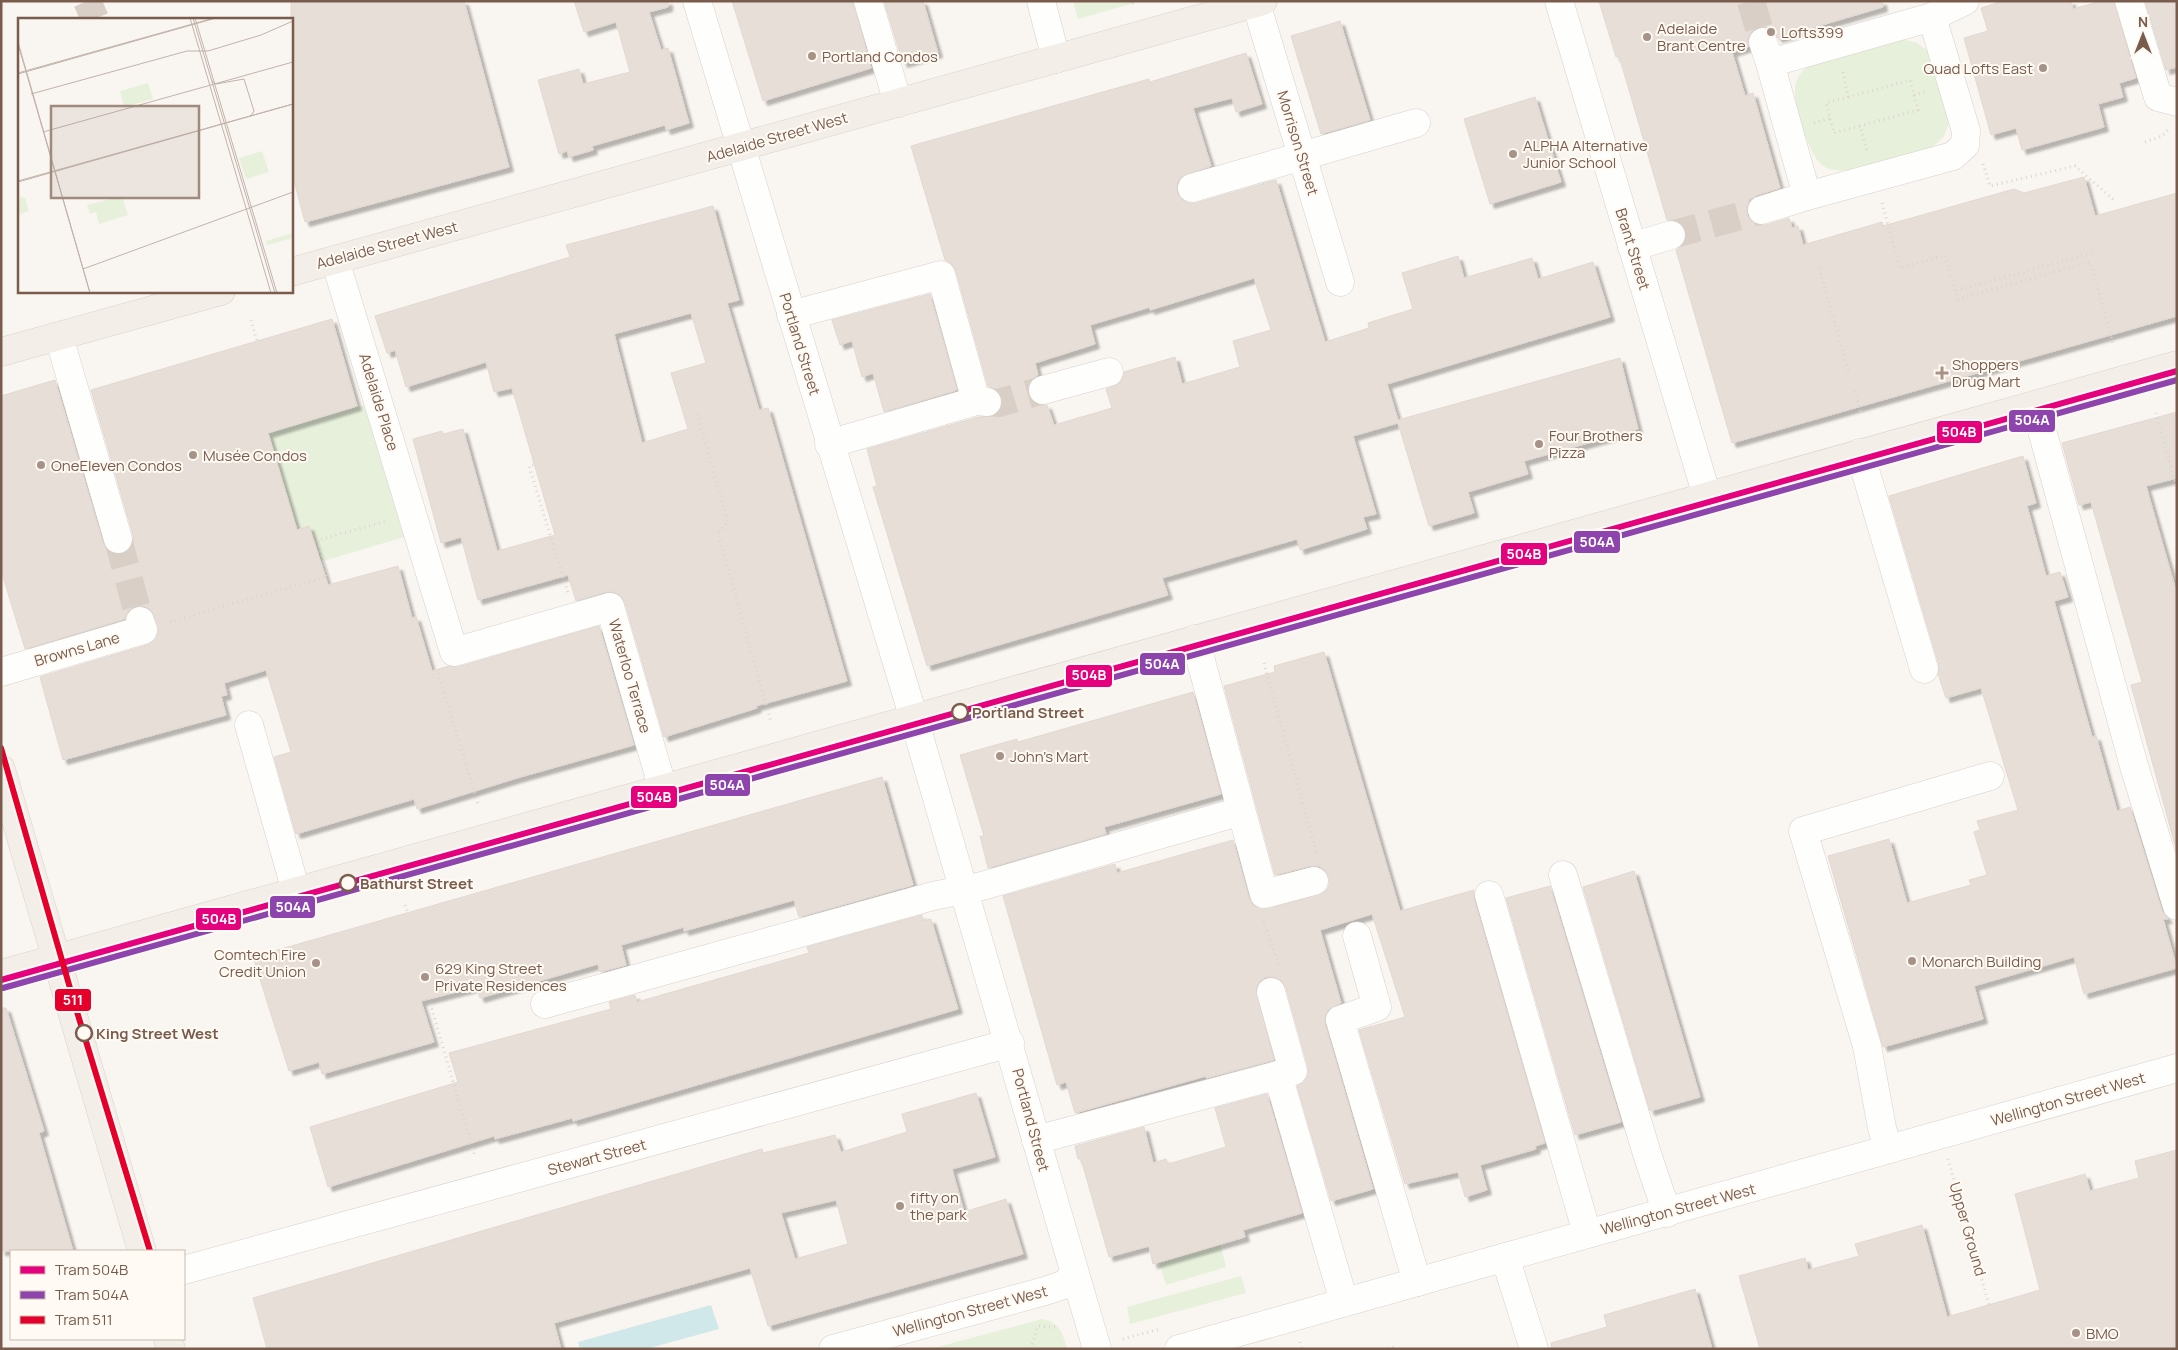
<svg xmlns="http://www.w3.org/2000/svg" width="2178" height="1350" font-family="Manrope,sans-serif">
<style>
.green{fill:#e7f0db}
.water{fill:#d0e8ea}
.building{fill:#e6ded7;stroke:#e2d8d2;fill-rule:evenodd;filter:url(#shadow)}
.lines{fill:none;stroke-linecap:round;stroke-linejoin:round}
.minor-tunnel{stroke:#d9cfc7;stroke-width:28;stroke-dasharray:28 14;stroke-linecap:butt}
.minor-casing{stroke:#d7d1cb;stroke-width:29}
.major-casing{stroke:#dad1cc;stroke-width:29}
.path{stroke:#dcd5d0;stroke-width:3;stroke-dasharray:1 4;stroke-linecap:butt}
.minor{stroke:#fefefd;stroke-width:28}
.major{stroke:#f3eee8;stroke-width:28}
.tram-1-casing{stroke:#fffaf3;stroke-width:10}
.tram-2-casing{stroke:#fffaf3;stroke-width:10}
.tram-3-casing{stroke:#fffaf3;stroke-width:10}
.tram-1{stroke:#e5007d;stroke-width:6}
.tram-2{stroke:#8e44ad;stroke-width:6}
.tram-3{stroke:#e4002b;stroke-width:6}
.poi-dot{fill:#a69286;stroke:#fffaf3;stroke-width:2}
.stop-dot{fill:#fffaf3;stroke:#7a5c4d;stroke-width:2.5}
.labels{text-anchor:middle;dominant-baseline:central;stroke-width:4;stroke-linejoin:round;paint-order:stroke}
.poi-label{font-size:15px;fill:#7a5c4d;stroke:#fffaf3;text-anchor:start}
.street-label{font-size:15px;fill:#7a5c4d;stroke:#fffaf3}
.stop-label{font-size:15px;font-weight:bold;fill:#7a5c4d;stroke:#fffaf3;text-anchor:start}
.inset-road{fill:none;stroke:#c2b3aa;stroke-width:1}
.view{fill:#9f8a7d;fill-opacity:0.15;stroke:#9f8a7d;stroke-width:2.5}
.inset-edge{fill:none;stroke:#7a5c4d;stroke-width:2.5}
.line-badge{stroke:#fffaf3;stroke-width:2}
.badge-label{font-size:14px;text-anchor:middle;font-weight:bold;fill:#fff}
</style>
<defs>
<filter id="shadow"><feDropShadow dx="4.5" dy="4.5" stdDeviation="1" flood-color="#0004"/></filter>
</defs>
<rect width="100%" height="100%" fill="#f9f5f0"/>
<g class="green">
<path d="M 1073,1 L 1141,1 L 1078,19 Z"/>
<path d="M 1901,39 L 1917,43 L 1931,54 L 1948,113 L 1949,123 L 1944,136 L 1931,149 L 1849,170 C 1839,171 1828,171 1820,163 C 1809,154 1794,104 1795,90 C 1795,78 1802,72 1810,64 Z"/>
<path d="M 364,405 L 404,537 L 320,562 L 309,526 L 297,530 L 268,433 Z"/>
<path d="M 1220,1244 L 1226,1267 L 1166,1285 L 1159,1262 Z"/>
<path d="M 1241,1276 L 1246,1293 L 1130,1324 L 1127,1307 Z"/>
<path d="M 1042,1319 C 1059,1321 1063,1334 1067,1349 L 930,1349 Z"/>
</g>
<path class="water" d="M 711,1305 L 719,1329 L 646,1349 L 580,1349 L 578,1342 Z"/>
<g class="building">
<path d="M 291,1 L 464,1 L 509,167 L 305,222 L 291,170 Z"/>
<path d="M 574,1 L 668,1 L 668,7 L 649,12 L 661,50 L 668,48 L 689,123 L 666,130 L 665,125 L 592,146 L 593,150 L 569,157 L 567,151 L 559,154 L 538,80 L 579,69 L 583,84 L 630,72 L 616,22 L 584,32 Z"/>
<path d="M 732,1 L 853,1 L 871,68 L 763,101 Z"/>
<path d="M 884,1 L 923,1 L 938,53 L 903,63 Z"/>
<path d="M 1599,1 L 1882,1 L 1883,7 L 1778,38 L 1773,30 L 1766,27 L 1758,27 L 1752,31 L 1748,38 L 1748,47 L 1732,52 L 1745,96 L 1753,93 L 1780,188 L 1757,195 L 1750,200 L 1747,207 L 1747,215 L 1751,221 L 1758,225 L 1766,225 L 1789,218 L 1792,228 L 1798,226 L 1803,245 L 1882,222 L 1883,226 L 2014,189 L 2024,193 L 2084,177 L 2095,216 L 2177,193 L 2177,316 L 1732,443 L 1676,250 L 1682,246 L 1686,239 L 1686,231 L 1681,223 L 1674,220 L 1667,220 L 1619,56 L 1616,57 Z"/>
<path d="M 2003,1 L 2071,1 L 2073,9 L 2101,1 L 2114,1 L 2136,78 L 2119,83 L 2123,97 L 2098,104 L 2104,127 L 2022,150 L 2016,128 L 1991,135 L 1964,38 L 1988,31 L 1981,8 Z"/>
<path d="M 2145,1 L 2177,1 L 2177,67 L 2166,70 Z"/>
<path d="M 1340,21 L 1370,120 L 1321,134 L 1291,36 Z"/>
<path d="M 1246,53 L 1262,104 L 1236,112 L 1232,98 L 1193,108 L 1211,166 L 1181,177 L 1177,184 L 1177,192 L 1182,200 L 1188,203 L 1196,203 L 1276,180 L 1325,342 L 1369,328 L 1368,323 L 1413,309 L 1402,273 L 1458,256 L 1464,278 L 1532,258 L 1538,279 L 1593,262 L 1610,317 L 1387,384 L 1398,420 L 1620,358 L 1638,429 L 1524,461 L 1528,474 L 1468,492 L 1474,513 L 1429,526 L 1398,423 L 1353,436 L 1376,514 L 1363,517 L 1367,529 L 1300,550 L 1297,539 L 1162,578 L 1168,595 L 927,666 L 873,487 L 877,486 L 867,449 L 978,417 L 993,416 L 1000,411 L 1003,403 L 1001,395 L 996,390 L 988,386 L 956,271 L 952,264 L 945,260 L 911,146 L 1149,79 L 1150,82 ZM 1254,278 L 1271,330 L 1233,341 L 1240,367 L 1182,384 L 1175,357 L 1124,372 L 1120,383 L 1106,389 L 1112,408 L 1054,425 L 1047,405 L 1039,405 L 1032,401 L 1028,395 L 1028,386 L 1032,379 L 1038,375 L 1035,363 L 1095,344 L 1090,325 L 1150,307 L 1150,310 Z"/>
<path d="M 1535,97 L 1561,182 L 1490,204 L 1464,119 Z"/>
<path d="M 713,206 L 739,300 L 727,303 L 759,410 L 768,408 L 847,681 L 756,706 L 757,708 L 664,737 L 625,603 L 621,596 L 614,592 L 606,592 L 576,601 L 568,575 L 478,600 L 461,537 L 441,543 L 413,439 L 442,431 L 443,434 L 463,429 L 497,551 L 555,535 L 512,388 L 494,392 L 486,362 L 406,387 L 395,350 L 387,353 L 375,316 L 570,257 L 566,245 ZM 691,313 L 706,363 L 671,373 L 688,429 L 642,443 L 614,334 Z"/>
<path d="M 930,294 L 957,390 L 884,412 L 873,373 L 862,377 L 852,341 L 840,345 L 832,320 Z"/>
<path d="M 332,319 L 357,406 L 268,433 L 297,530 L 309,526 L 328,585 L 398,566 L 412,618 L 416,617 L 432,671 L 449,666 L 458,667 L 599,626 L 634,745 L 517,778 L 417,809 L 414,799 L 296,834 L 274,757 L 291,752 L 266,670 L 224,683 L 227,695 L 221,696 L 226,715 L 63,760 L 40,677 L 147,645 L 155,640 L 158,633 L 158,626 L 150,609 L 144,606 L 136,606 L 128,611 L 125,619 L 25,649 L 1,570 L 1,396 L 55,380 L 103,543 L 108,551 L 115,554 L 122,554 L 130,549 L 133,542 L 133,535 L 91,390 Z"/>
<path d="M 2177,412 L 2177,478 L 2146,486 L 2177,594 L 2177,852 L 2131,685 L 2142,682 L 2091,502 L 2079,505 L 2062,443 Z"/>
<path d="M 2023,456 L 2036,503 L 2027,506 L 2046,576 L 2060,572 L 2068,597 L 2054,601 L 2092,737 L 2096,736 L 2117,811 L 2130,807 L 2162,911 L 2168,919 L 2163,919 L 2177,968 L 2084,994 L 2074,957 L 1974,986 L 1983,1019 L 1883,1047 L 1828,856 L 1889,839 L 1907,903 L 1971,885 L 1969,880 L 1987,875 L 1974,832 L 1980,830 L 1977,821 L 2018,810 L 1981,688 L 1946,698 L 1938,674 L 1939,665 L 1889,496 Z"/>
<path d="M 1324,652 L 1400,911 L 1474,890 L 1474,899 L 1545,1143 L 1535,1146 L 1536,1149 L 1480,1165 L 1487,1190 L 1465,1197 L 1458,1172 L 1405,1184 L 1359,1030 L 1405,1017 L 1372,914 L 1320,930 L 1341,1003 L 1328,1010 L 1325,1017 L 1325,1024 L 1373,1189 L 1331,1201 L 1297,1086 L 1304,1082 L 1308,1075 L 1308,1067 L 1286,988 L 1282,981 L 1274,977 L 1266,977 L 1260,981 L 1256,989 L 1274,1060 L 1206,1078 L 1206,1076 L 1075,1113 L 1066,1082 L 1057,1085 L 1003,896 L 1115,864 L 1117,873 L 1233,840 L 1249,898 L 1253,905 L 1259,909 L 1268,909 L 1325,892 L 1329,886 L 1329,878 L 1325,870 L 1319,866 L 1310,866 L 1275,875 L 1224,686 L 1275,672 L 1274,666 Z"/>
<path d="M 1193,692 L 1221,794 L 1104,827 L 1106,834 L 988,868 L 980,836 L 984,836 L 960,755 L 1017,739 L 1018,742 Z"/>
<path d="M 882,777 L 913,885 L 799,917 L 794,900 L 684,931 L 684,927 L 621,945 L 626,965 L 600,972 L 598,964 L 480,998 L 476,987 L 421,1001 L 434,1042 L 322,1074 L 319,1062 L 289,1071 L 253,957 Z"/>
<path d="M 1634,871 L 1700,1097 L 1650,1111 L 1583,887 Z"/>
<path d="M 1550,886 L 1621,1122 L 1575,1135 L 1506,898 Z"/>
<path d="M 922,915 L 923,921 L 931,919 L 958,1009 L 573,1121 L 572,1118 L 495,1139 L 494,1136 L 328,1187 L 310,1127 L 458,1082 L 449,1053 L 611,1009 L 609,1002 L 635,995 L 637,1002 L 809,953 L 807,947 Z"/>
<path d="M 1,1008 L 6,1008 L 44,1131 L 39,1133 L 73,1251 L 1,1251 Z"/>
<path d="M 976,1093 L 995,1157 L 952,1169 L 964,1212 L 1006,1199 L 1023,1254 L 768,1326 L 750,1268 L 554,1323 L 561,1349 L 267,1349 L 253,1298 L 762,1149 L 763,1153 L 835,1135 L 841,1152 L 907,1132 L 902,1114 ZM 836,1200 L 848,1244 L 795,1259 L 781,1213 Z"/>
<path d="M 1267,1094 L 1302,1213 L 1243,1230 L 1245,1237 L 1153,1264 L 1149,1246 L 1109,1257 L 1081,1159 L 1078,1159 L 1075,1146 L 1144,1127 L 1153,1163 L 1166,1159 L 1168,1164 L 1226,1147 L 1215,1108 Z"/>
<path d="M 2177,1150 L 2177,1349 L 1760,1349 L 1739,1276 L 1805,1258 L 1808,1270 L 1859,1256 L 1855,1244 L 1922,1225 L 1947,1317 L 2040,1290 L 2015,1194 L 2085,1174 L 2090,1191 L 2139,1178 L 2135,1161 Z"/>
<path d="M 1695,1289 L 1712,1349 L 1552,1349 L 1551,1343 L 1607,1327 L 1604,1315 Z"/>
</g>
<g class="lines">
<g class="minor-tunnel">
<path d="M 87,1 L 95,19"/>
<path d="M 1751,1 L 1763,42"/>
<path d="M 1671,235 L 1762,210"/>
<path d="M 987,402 L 999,403 L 1043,390"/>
<path d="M 118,539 L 140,621"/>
</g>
<defs>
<g id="minor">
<path d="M 697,1 L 914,719 L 1097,1349"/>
<path d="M 868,1 L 898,103"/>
<path d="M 1041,1 L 1056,59"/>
<path d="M 1559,1 L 1707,496"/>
<path d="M 2129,1 L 2158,97 L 2177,102"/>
<path d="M 1256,3 L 1340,282"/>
<path d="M 1763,42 L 1770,63 L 1932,17 L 1965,1"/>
<path d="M 1770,63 L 1807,196 L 1953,156 L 1965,145 L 1966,131 L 1932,17"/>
<path d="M 1192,188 L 1416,123"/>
<path d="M 1762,210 L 1807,196"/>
<path d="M 1632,247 L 1671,235"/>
<path d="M 335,260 L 454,652 L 610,607"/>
<path d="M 791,315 L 941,275 L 976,401"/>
<path d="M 59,337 L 118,539"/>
<path d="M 1043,390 L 1109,372"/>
<path d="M 2035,405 L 2134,766 L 2177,906"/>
<path d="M 829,444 L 976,401 L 987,402"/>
<path d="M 1860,453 L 1924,669"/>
<path d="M 610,607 L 663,789"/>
<path d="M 1195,639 L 1264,894 L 1314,881"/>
<path d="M 1,672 L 143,630 L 140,621"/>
<path d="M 249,725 L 296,891"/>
<path d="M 1563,875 L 1648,1157 L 1667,1213"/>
<path d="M 1489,895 L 1587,1233"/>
<path d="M 1357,936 L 1377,1007 L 1340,1020 L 1417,1282"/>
<path d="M 545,1004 L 933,896 L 982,886 L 1231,814"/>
<path d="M 1278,1075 L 1344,1302"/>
<path d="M 1036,1140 L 1293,1071 L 1271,992"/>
<path d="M 1888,1149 L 1882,1128 L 1867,1046 L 1803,831 L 1990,776"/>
<path d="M 1505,1257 L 1534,1349"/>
<path d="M 184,1270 L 1010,1043"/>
<path d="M 833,1349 L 1045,1291 L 1063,1285 L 1074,1276"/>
<path d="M 1179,1349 L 2177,1068"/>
</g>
<g id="major">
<path d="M 291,272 L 1263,1"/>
<path d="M 1,352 L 221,291"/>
<path d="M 1,769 L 142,1251"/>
<path d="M 1,974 L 2177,365"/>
<path d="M 168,1339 L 171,1349"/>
</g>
</defs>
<use href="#minor" class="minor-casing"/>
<use href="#major" class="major-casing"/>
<g class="path">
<path d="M 1132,4 L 1134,1"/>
<path d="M 1843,72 L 1848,97 L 1826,103 L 1834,133 L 1860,126 L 1867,151"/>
<path d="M 1914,95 L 1927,91"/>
<path d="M 1848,97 L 1910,80 L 1918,110 L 1860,126"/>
<path d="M 1814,123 L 1830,118"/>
<path d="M 2145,142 L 2162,136 L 2170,128"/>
<path d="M 1983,164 L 1990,186 L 2075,166 L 2115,201"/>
<path d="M 1882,203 L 1900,268 L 1945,255 L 1958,299 L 2090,262 L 2113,343"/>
<path d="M 1819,268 L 1849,373"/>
<path d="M 1956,291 L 2094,252"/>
<path d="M 251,320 L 257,341"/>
<path d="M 1855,391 L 1861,414"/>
<path d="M 2156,413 L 2177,489"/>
<path d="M 697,414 L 728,522 L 718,533 L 771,722"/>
<path d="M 533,465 L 529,466 L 568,593"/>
<path d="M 170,622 L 328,576 L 318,540 L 387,521"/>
<path d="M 1264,663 L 1317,855"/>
<path d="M 438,673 L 478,804"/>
<path d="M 405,905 L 408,913"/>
<path d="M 1263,921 L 1280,967"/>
<path d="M 429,999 L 475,1157"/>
<path d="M 1948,1159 L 1989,1305"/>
<path d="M 1123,1339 L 1160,1329"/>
<path d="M 1300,1342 L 1302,1349"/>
<path d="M 1031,1349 L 1038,1326 L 1055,1327"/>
<path d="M 1388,1349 L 1394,1347"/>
</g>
<use href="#minor" class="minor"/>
<use href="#major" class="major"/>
<defs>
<path id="tram-1" d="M 1,980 L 2177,371"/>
<path id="tram-2" d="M 3,988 L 2177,380"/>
<path id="tram-3" d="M 1,748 L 74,1002 L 150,1251"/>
</defs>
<use href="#tram-1" class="tram-1-casing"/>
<use href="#tram-2" class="tram-2-casing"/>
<use href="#tram-3" class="tram-3-casing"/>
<use href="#tram-1" class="tram-1"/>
<use href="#tram-2" class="tram-2"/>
<use href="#tram-3" class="tram-3"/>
</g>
<g class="poi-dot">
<circle cx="1771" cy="32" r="5"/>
<circle cx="1647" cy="37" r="5"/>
<circle cx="812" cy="56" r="5"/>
<circle cx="2043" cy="68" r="5"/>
<circle cx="1513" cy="154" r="5"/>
<path d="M1939.5 365.5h5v5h5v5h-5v5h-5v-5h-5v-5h5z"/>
<circle cx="1539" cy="444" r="5"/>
<circle cx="193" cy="455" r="5"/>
<circle cx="41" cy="465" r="5"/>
<circle cx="1000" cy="756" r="5"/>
<circle cx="1912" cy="961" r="5"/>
<circle cx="316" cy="963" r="5"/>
<circle cx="425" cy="977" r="5"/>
<circle cx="900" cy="1206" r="5"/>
<circle cx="2076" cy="1333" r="5"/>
</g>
<g class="stop-dot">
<circle cx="960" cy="712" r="8"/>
<circle cx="348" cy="883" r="8"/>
<circle cx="84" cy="1033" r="8"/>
</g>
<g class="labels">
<g class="poi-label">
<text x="1657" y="28">Adelaide<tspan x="1657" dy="17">Brant Centre</tspan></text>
<text x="1781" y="32">Lofts399</text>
<text x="822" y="56">Portland Condos</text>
<text x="2033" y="68" text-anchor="end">Quad Lofts East</text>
<text x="1523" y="145">ALPHA Alternative<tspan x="1523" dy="17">Junior School</tspan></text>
<text x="1952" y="364">Shoppers<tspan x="1952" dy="17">Drug Mart</tspan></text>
<text x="1549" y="435">Four Brothers<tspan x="1549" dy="17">Pizza</tspan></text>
<text x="203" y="455">Musée Condos</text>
<text x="51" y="465">OneEleven Condos</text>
<text x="1010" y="756">John's Mart</text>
<text x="306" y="954" text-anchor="end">Comtech Fire<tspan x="306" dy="17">Credit Union</tspan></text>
<text x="1922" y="961">Monarch Building</text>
<text x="435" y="968">629 King Street<tspan x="435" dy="17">Private Residences</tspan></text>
<text x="910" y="1197">fifty on<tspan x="910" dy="17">the park</tspan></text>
<text x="2086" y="1333">BMO</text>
</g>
<g class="street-label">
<text transform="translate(777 137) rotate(-16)">Adelaide Street West</text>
<text transform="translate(1298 143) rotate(73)">Morrison Street</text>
<text transform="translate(387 245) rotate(-15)">Adelaide Street West</text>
<text transform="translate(1633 249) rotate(73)">Brant Street</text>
<text transform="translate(800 344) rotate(73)">Portland Street</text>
<text transform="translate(379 402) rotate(73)">Adelaide Place</text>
<text transform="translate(77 649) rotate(-16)">Browns Lane</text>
<text transform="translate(630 676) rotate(74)">Waterloo Terrace</text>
<text transform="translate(2068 1099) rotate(-16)">Wellington Street West</text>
<text transform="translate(1031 1120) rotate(75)">Portland Street</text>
<text transform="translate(597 1157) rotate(-15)">Stewart Street</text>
<text transform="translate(1678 1209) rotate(-15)">Wellington Street West</text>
<text transform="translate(1968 1229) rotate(74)">Upper Ground</text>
<text transform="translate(970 1311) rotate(-15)">Wellington Street West</text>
</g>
<g class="stop-label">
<text x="972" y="712">Portland Street</text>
<text x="360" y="883">Bathurst Street</text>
<text x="96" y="1033">King Street West</text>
</g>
</g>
<g transform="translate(18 18)">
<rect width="275" height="275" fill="#f9f5f0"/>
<path d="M 130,65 L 135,81 L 106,89 L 102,73 ZM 244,133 L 251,154 L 228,161 L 221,140 ZM 2,178 L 7,180 L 11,193 L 0,197 ZM 104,178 L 110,197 L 81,206 L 78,194 L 72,196 L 69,187 ZM 275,215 L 275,220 L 249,227 L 248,223 Z" fill="#e7f0db"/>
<path class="inset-road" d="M 172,0 L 253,275M 175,0 L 257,275M 177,0 L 259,275M 0,24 L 72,275M 0,26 L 72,275M 0,55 L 196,0M 0,56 L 198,0M 194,63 L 198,66 L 226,61 L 236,93 L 232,99M 13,76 L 169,33 L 190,33 L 243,17 L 275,3M 25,114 L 275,44M 0,163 L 275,86M 0,164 L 275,86M 65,251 L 275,174"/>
<path class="view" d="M 33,88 L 181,88 L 181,180 L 33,180 Z"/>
<rect width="275" height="275" class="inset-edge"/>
</g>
<g class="line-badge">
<rect x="2008" y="409" width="48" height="24" rx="5" fill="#8e44ad"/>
<rect x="1936" y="420" width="47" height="24" rx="5" fill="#e5007d"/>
<rect x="1573" y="530" width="48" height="24" rx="5" fill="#8e44ad"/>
<rect x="1500" y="542" width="48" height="24" rx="5" fill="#e5007d"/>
<rect x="1139" y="652" width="47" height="24" rx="5" fill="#8e44ad"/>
<rect x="1065" y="664" width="48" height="24" rx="5" fill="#e5007d"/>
<rect x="704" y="773" width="47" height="24" rx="5" fill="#8e44ad"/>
<rect x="630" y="785" width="48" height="24" rx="5" fill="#e5007d"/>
<rect x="269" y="895" width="47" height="24" rx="5" fill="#8e44ad"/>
<rect x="195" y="907" width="47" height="24" rx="5" fill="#e5007d"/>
<rect x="54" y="988" width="38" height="24" rx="5" fill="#e4002b"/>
</g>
<g class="badge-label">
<text x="2032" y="425">504A</text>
<text x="1959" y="437">504B</text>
<text x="1597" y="547">504A</text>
<text x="1524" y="559">504B</text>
<text x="1162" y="669">504A</text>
<text x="1089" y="680">504B</text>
<text x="727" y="790">504A</text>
<text x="654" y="802">504B</text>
<text x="293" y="912">504A</text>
<text x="219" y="924">504B</text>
<text x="73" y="1005">511</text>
</g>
<rect width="2178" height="1350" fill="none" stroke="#7a5c4d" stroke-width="5"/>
<rect x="10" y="1250" width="175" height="90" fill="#fffaf3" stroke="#cabbb1"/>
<rect x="20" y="1266" width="25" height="8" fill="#e5007d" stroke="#cabbb1"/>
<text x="55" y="1275" font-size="15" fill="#7a5c4d">Tram 504B</text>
<rect x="20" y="1291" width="25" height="8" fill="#8e44ad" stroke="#cabbb1"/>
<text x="55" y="1300" font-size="15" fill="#7a5c4d">Tram 504A</text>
<rect x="20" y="1316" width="25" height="8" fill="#e4002b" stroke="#cabbb1"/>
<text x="55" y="1325" font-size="15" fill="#7a5c4d">Tram 511</text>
<g transform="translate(2143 35)" stroke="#fffaf3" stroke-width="4" paint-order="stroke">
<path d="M0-4L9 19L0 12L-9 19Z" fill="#7a5c4d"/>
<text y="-8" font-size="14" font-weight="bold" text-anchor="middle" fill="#7a5c4d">N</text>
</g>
</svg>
